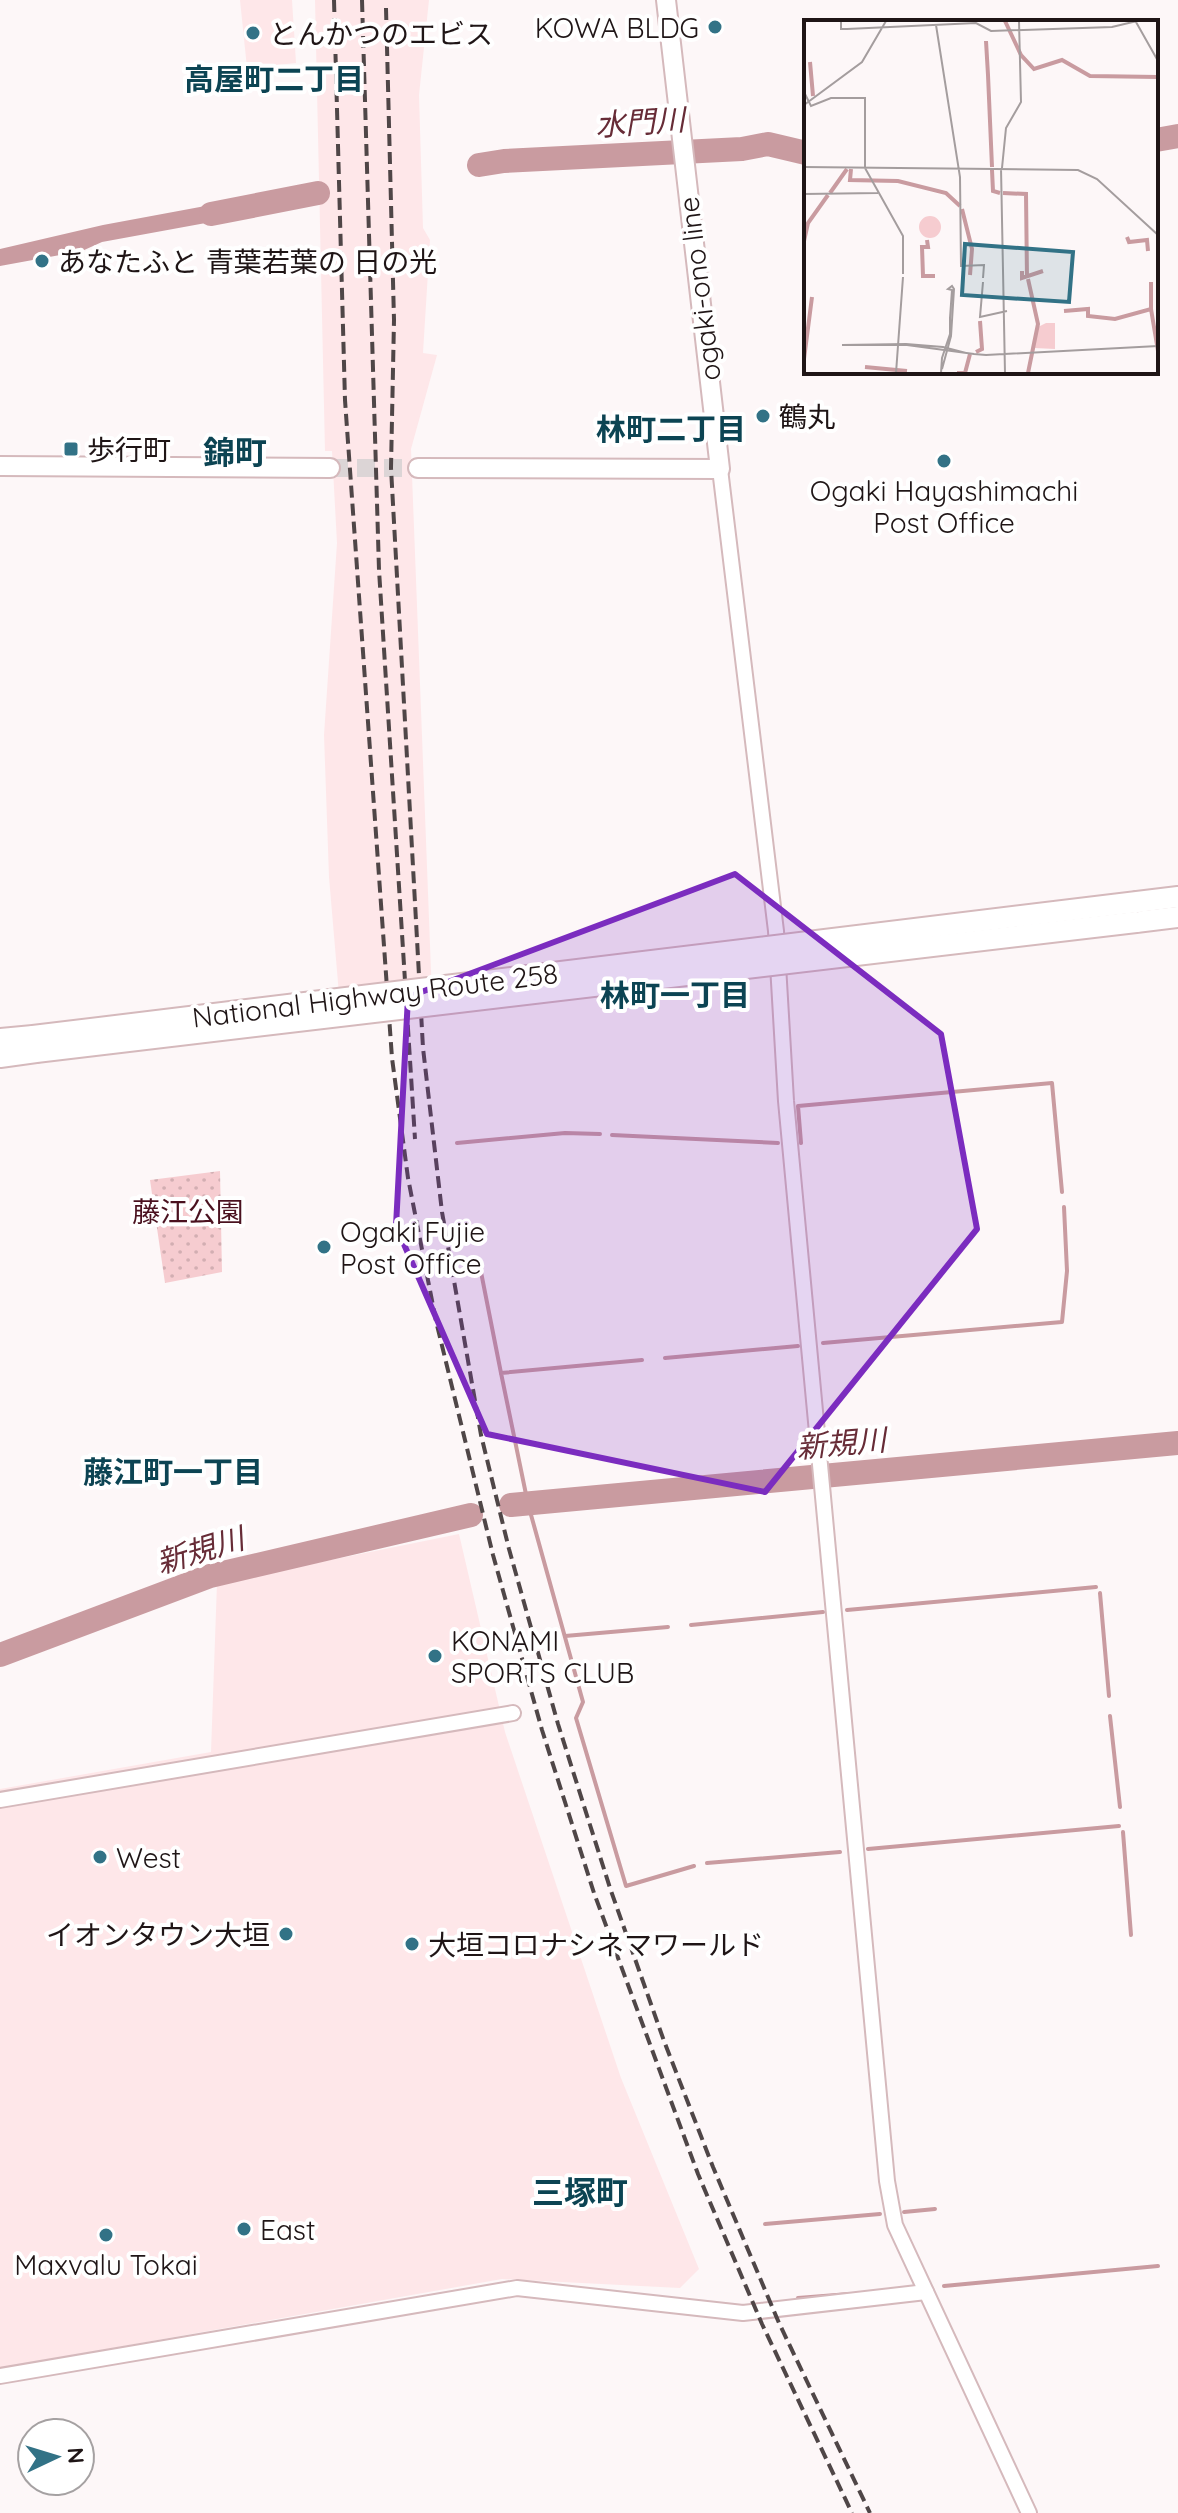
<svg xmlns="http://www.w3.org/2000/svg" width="1178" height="2513" font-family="Quicksand,'Noto Sans JP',sans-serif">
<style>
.built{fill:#fee7e9}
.park{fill:url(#park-dots)}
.water{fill:#c99ba0}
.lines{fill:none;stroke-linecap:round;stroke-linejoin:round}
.stream{stroke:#c99ba0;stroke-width:4}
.river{stroke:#c99ba0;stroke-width:24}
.major-tunnel{stroke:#dcd5d6;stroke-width:18;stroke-dasharray:18 9;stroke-linecap:butt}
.minor-casing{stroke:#d5b9bc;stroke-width:18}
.major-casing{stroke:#d5b9bc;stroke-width:22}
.highway-casing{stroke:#d5b9bc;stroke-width:24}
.minor{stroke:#fff;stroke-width:14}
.major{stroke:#fff;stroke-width:18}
.highway{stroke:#fff;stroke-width:20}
.rail{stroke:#4f4647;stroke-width:4;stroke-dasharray:12 6;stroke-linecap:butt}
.highway-bridge-casing{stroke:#d5b9bc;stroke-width:24;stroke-linecap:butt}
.highway-bridge{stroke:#fff;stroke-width:20}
.marked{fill:#7b2cbf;fill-opacity:0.2;stroke:#7b2cbf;stroke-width:6;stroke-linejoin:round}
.poi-dot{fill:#327286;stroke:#fff;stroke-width:3}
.labels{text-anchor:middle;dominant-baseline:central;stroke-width:8;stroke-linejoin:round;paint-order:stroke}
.poi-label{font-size:28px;fill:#1f1516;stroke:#fff;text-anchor:start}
.street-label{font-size:28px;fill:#1f1516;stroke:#fff}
.park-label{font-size:28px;fill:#4a111f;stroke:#fff}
.neighbourhood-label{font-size:30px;font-weight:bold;fill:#0c4453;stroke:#fff}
.water-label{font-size:30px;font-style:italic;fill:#672c37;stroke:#fff}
.quarter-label{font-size:32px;font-weight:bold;fill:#0c4453;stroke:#fff}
.inset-river{fill:none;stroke:#c99ba0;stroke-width:4}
.inset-road{fill:none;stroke:#a49d9e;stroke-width:2}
.view{fill:#327286;fill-opacity:0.15;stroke:#327286;stroke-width:4}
.inset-edge{fill:none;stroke:#1f1516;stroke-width:4}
</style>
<defs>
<pattern id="park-dots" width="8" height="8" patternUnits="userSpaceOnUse" patternTransform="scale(2)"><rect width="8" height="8" fill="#f6ccd0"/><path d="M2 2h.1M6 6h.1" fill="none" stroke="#d2aeb2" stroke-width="1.8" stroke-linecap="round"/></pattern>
</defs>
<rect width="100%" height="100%" fill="#fdf7f8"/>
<g class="built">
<path d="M 240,0 L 292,0 L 296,63 L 247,68 Z"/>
<path d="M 315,0 L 429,0 L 419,95 L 423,228 L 430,240 L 423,353 L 437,355 L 411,449 L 432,997 L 340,1006 L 329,877 L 324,735 L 337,543 L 332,451 L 325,451 Z"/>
<path d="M 459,1534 L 505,1732 L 621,2078 L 699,2269 L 680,2288 L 502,2279 L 0,2368 L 0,1789 L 211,1752 L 217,1583 Z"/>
</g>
<path class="park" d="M 220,1171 L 222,1272 L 165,1283 L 150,1180 Z"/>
<path class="water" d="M 243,199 L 244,216 L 102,242 L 82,251 L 0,266 L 0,249 L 103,225 Z"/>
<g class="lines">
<g class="stream">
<path d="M 612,1135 L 778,1143"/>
<path d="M 457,1143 L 565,1133 L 600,1134"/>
<path d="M 801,1143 L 798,1106 L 1052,1083 L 1062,1192"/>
<path d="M 479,1262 L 501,1373"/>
<path d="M 823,1343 L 1062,1322 L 1067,1271 L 1064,1207"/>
<path d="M 665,1358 L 798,1346"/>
<path d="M 642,1360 L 501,1373 L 528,1504 L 583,1702 L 576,1718 L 626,1886 L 694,1866"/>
<path d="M 1100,1593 L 1109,1696"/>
<path d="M 847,1610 L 1096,1587"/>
<path d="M 691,1625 L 823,1612"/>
<path d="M 565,1636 L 668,1627"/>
<path d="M 1110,1716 L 1120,1807"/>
<path d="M 1123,1832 L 1131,1935"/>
<path d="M 868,1849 L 1119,1826"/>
<path d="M 707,1863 L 840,1852"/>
<path d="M 904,2212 L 935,2209"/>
<path d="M 765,2224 L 880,2214"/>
<path d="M 944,2286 L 1158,2266"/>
<path d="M 798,2298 L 849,2294"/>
</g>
<g class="river">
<path d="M 1156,140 L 1178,136"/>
<path d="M 479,165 L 504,161 L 742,149 L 768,144 L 806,153"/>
<path d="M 211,214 L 318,193"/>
<path d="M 511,1505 L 1178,1443"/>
<path d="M 0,1655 L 210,1576 L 471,1515"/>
</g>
<path class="major-tunnel" d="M 330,468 L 418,468"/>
<defs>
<g id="minor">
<path d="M 720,469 L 776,931 L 786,1101 L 887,2181 L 895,2225 L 1029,2513"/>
<path d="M 0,1800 L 513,1713"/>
<path d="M 0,2376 L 517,2288 L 743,2313 L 926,2292"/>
</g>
<g id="major">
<path d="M 0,466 L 330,468"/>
<path d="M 418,468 L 720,469 L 666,0"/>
</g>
<g id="highway">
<path d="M 1137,902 L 1178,897"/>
<path d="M 1136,922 L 1178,917"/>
<path d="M 0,1039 L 33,1036"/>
<path d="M 0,1057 L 36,1052"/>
</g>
</defs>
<use href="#minor" class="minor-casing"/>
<use href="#major" class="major-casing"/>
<use href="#highway" class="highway-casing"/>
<use href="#minor" class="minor"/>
<use href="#major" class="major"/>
<use href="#highway" class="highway"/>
<g class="rail">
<path d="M 334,0 L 345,400 L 392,1058 L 408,1178 L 436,1321 L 493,1555 L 542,1730 L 594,1893 L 698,2174 L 762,2324 L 852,2513"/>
<path d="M 362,0 L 379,570 L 415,1139"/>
<path d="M 386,8 L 394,320 L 391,468 L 423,1048 L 442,1212 L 481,1435 L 509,1549 L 558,1724 L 610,1888 L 664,2041 L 713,2167 L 779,2323 L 870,2513"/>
</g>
<defs>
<g id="highway-bridge">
<path d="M 33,1036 L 1137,902"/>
<path d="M 36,1052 L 1136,922"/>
</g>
</defs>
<use href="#highway-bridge" class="highway-bridge-casing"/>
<use href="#highway-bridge" class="highway-bridge"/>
</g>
<path class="marked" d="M 735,874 L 941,1034 L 977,1229 L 765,1492 L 487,1434 L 396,1226 L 408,997 Z"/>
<g class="poi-dot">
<circle cx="715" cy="27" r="8"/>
<circle cx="253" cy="33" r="8"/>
<circle cx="42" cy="261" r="8"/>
<circle cx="763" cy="416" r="8"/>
<rect x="63" y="441" width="16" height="16" rx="4"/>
<circle cx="944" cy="461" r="8"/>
<circle cx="324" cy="1247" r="8"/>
<circle cx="435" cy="1656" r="8"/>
<circle cx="100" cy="1857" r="8"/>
<circle cx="286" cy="1934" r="8"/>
<circle cx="412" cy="1944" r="8"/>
<circle cx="244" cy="2229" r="8"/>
<circle cx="106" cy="2235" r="8"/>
</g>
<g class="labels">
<g class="poi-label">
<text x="699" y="27" text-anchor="end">KOWA BLDG</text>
<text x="269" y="33">とんかつのエビス</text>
<text x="58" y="261">あなたふと 青葉若葉の 日の光</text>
<text x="779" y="416">鶴丸</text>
<text x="87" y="449">歩行町</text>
<text x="944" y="490" text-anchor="middle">Ogaki Hayashimachi<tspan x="944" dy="32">Post Office</tspan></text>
<text x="340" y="1231">Ogaki Fujie<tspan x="340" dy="32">Post Office</tspan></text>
<text x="451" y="1640">KONAMI<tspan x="451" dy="32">SPORTS CLUB</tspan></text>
<text x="116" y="1857">West</text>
<text x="270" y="1934" text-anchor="end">イオンタウン大垣</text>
<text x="428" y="1944">大垣コロナシネマワールド</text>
<text x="260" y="2229">East</text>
<text x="106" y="2264" text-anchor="middle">Maxvalu Tokai</text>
</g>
<g class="street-label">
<text transform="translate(699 289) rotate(-97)">ogaki-ono line</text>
<text transform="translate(375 995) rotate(-7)">National Highway Route 258</text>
</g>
<g class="park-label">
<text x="188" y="1211">藤江公園</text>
</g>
<g class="neighbourhood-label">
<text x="274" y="79">高屋町二丁目</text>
<text x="671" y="429">林町二丁目</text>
<text x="675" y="995">林町一丁目</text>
<text x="173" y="1472">藤江町一丁目</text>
</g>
<g class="water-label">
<text transform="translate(640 122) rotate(-4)">水門川</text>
<text transform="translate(841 1443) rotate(-5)">新規川</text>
<text transform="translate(200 1550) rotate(-17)">新規川</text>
</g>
<g class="quarter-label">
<text x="235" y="452">錦町</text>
<text x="580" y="2192">三塚町</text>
</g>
</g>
<g transform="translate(804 20)">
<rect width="354" height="354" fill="#fdf7f8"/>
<path d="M115 207a11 11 0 1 1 22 0a11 11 0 1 1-22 0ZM 242,303 L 251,303 L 251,329 L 230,328 L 234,307 Z" fill="#f6ccd0"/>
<path class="inset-river" d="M 201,1 L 217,35 L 230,49 L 258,40 L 286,56 L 354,57M 182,21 L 184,55M 6,42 L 9,76M 184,55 L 188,147M 47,149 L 46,160 L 94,161 L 142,173 L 156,186M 188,150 L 189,171 L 196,173M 26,173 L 43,149M 199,173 L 222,174 L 223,258M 158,189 L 168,229 L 166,255M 323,217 L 325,222 L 343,220 L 344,231M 123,220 L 124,227 L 118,227 L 119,256 L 131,256M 0,221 L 4,203 L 24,175M 218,251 L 218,258 L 239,251M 224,259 L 234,304 L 224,353M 347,262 L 347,289M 260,291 L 284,289 L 284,296 L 311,299 L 347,289 L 354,331M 172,332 L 178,329 L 176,301M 0,339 L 8,277M 61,347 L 103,351M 153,353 L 161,353 L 166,334"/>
<path class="inset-road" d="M 8,1 L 37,1 L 37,9 L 43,9 L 172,3 L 187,11 L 308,7 L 333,1M 332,2 L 354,41M 132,5 L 156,157 L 157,246 L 180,245 L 179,258M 0,72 L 7,86 L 27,78 L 61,78 L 61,148M 0,85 L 58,42 L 82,1M 0,147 L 274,150 L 293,159 L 354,215M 61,148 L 99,216 L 99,254M 197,148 L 201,353M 198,148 L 202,108 L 217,82 L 215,1M 0,174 L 74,173M 179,262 L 176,297 L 203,291M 162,333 L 139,327 L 102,324 L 38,325 L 103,325 L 170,334 L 182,335 L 354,326M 92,353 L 99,257M 137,353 L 138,338 L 146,314 L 146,298 L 148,270 L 144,269 L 148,266 L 150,269 L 147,316 L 138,349"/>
<path class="view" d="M 161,224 L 269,232 L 265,282 L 158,275 Z"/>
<rect width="354" height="354" class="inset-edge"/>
</g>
<g transform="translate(56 2457) rotate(86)"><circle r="38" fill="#ffffff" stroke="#a5a1a2" stroke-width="2"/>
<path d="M0-6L14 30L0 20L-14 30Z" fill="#327286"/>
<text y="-12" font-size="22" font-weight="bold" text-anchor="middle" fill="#1f1516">N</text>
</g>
</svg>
